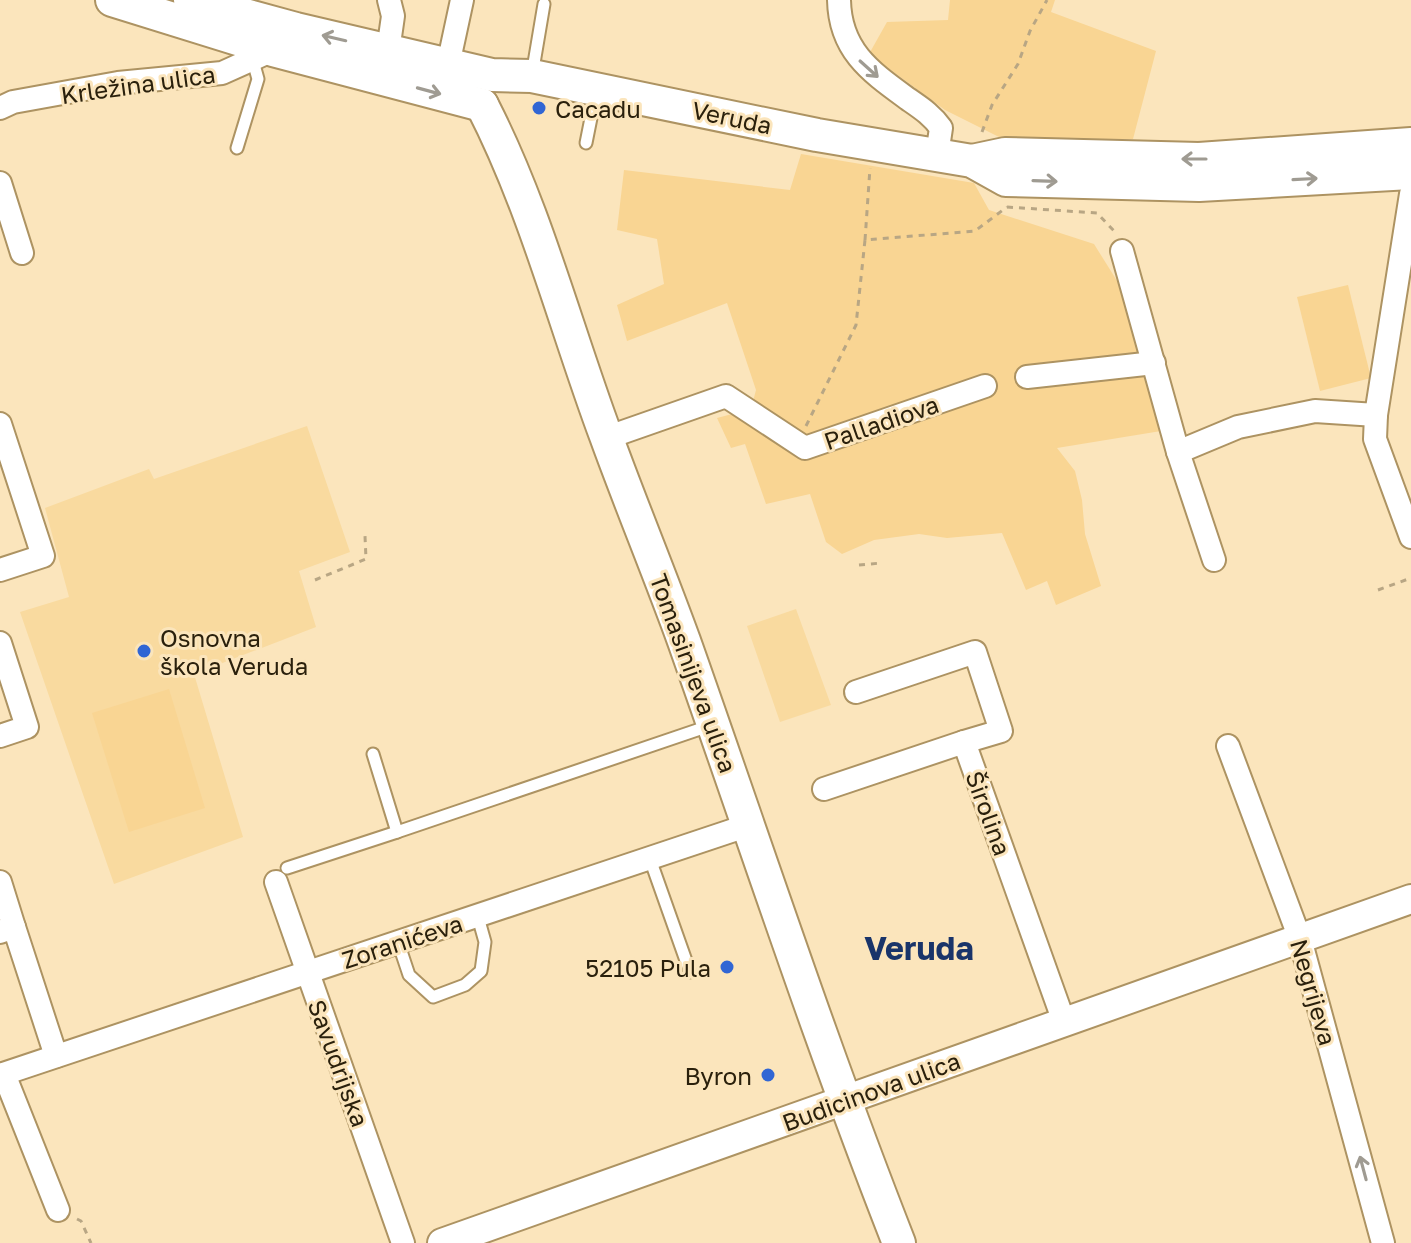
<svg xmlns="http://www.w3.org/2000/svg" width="1411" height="1243" font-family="'Golos Text',sans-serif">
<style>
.built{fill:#f9da9f}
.green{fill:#f9d593}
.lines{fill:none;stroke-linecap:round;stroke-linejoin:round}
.service-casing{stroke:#ad9362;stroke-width:15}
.minor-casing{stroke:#ad9362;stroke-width:26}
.tertiary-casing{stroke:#ad9362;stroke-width:32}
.secondary-casing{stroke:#ad9362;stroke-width:36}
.path{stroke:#b8a684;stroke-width:3;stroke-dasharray:6 6;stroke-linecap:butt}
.service{stroke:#fff;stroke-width:11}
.minor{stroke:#fff;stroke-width:22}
.tertiary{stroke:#fff;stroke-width:28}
.secondary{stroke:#fff;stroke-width:32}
.oneway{stroke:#9f9b92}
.poi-dot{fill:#3166d4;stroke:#fbe5bc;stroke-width:3}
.labels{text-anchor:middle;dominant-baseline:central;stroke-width:6;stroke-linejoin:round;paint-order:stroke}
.street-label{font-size:24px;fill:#2a200c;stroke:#fbe5bc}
.poi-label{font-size:24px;fill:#2a200c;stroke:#fbe5bc;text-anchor:start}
.district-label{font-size:32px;font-weight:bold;fill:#19346a;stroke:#fbe5bc}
</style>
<rect width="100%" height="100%" fill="#fbe5bc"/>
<g class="built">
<path d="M 307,426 L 350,552 L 299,571 L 316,627 L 194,674 L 243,837 L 114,884 L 20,612 L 69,597 L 45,508 L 149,469 L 154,479 Z"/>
<path d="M 796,609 L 831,705 L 780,722 L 747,626 Z"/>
</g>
<g class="green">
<path d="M 950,0 L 1055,0 L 1051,12 L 1156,51 L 1133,139 L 1011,143 L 945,110 L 869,54 L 887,22 L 948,20 Z"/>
<path d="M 801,154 L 974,183 L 989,210 L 1094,244 L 1134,308 L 1161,431 L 1057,448 L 1075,471 L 1082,500 L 1085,534 L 1101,586 L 1056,605 L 1047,581 L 1026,590 L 1002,533 L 947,538 L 919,534 L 874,540 L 842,554 L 826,542 L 810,494 L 766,504 L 745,444 L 731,448 L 717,418 L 751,409 L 756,390 L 727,303 L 627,341 L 617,305 L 664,284 L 657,239 L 617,230 L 624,170 L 790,190 Z"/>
<path d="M 1348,285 L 1371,378 L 1320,391 L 1297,297 Z"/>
<path d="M 169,689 L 205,808 L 129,832 L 92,713 Z"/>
</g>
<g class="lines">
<defs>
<g id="service">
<path d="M 532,75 L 544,4"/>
<path d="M 586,143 L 596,93"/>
<path d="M 237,148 L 258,79 L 253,61"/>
<path d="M 373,754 L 397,832 L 709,726"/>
<path d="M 650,859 L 690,972"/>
<path d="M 287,868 L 397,832"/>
<path d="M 398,942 L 409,975 L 433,997 L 465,985 L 481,971 L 485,942 L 478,917"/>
</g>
<g id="minor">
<path d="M 839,0 C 840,51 871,72 908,99 C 921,108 932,115 941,128 L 937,155"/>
<path d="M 388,51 L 393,16 L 389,0"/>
<path d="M 448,65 L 462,0"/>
<path d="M 0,108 L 13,102 L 118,83 L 222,73 L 273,50"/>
<path d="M 0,183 L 22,253"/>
<path d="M 1411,194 L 1376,415 L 1375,439 L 1411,537"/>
<path d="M 1122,251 L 1178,452 L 1214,560"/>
<path d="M 1027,377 L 1154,363"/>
<path d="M 0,424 L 43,556 L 0,570"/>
<path d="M 606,438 L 726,396 L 805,448 L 985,386"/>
<path d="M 1178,452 L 1238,427 L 1315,411 L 1376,415"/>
<path d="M 0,643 L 27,727 L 0,736"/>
<path d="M 856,692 L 975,652 L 1001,731 L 964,742"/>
<path d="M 1228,746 L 1300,939 L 1383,1243"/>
<path d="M 824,789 L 964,742 L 1064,1022"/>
<path d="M 0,882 L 14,927"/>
<path d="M 276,882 L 403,1243"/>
<path d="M 0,932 L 14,927 L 56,1056"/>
<path d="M 4,1074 L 58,1210"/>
<path d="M 0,1075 L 749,825"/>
</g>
<path id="tertiary" d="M 442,1243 L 1411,899"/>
<g id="secondary">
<path d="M 112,0 L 273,50 L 482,105"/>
<path d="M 190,0 L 296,29 L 492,75 L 532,76 L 817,135 L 972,161 L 1006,180 L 1199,185 L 1411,173"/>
<path d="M 482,105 C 536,210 565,326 606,436 C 631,505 659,572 684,641 C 755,842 821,1045 899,1243"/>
<path d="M 972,161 L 1005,154 L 1199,159 L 1411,144"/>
</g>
</defs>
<use href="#service" class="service-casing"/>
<use href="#minor" class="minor-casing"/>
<use href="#tertiary" class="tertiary-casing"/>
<use href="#secondary" class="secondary-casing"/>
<g class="path">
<path d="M 982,132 L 992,105 L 1018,64 L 1030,31 L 1047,0"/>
<path d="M 1007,207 L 1097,213 L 1115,232"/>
<path d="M 865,240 L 870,168"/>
<path d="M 806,426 L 856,325 L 865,240 L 975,231 L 1007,207"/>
<path d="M 859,565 L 881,563"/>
<path d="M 315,580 L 366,559 L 365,536"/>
<path d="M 1378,590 L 1411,578"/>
<path d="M 77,1219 L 81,1221 L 91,1243"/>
</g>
<use href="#service" class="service"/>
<use href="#minor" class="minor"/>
<use href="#tertiary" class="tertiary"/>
<use href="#secondary" class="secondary"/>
</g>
<defs><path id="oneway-shaft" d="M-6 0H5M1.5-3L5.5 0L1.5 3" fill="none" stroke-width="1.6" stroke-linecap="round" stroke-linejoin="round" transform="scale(2)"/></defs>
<g class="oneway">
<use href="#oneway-shaft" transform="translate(334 38) rotate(-167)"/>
<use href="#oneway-shaft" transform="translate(869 69) rotate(42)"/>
<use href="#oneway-shaft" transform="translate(429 91) rotate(15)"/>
<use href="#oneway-shaft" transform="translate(1194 159) rotate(180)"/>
<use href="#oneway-shaft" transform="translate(1305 179) rotate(-3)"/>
<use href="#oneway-shaft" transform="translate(1045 181) rotate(2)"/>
<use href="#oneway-shaft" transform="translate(1363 1168) rotate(-105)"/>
</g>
<g class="poi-dot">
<circle cx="539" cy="108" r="8"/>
<circle cx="144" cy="651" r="8"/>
<circle cx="727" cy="967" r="8"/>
<circle cx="768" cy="1075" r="8"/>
</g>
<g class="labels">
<g class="street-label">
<text transform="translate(138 84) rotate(-8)">Krležina ulica</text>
<text transform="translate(732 117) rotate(12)">Veruda</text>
<text transform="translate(881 422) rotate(-19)">Palladiova</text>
<text transform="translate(694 673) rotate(70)">Tomasinijeva ulica</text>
<text transform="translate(989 813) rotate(70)">Širolina</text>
<text transform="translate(402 941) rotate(-18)">Zoranićeva</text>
<text transform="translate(1314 992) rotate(74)">Negrijeva</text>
<text transform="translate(339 1063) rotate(70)">Savudrijska</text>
<text transform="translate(871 1091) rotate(-20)">Budicinova ulica</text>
</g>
<g class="poi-label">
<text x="555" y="108">Cacadu</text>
<text x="160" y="637">Osnovna<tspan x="160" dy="28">škola Veruda</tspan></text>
<text x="711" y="967" text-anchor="end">52105 Pula</text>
<text x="752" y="1075" text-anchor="end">Byron</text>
</g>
<g class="district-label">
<text x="919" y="948">Veruda</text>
</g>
</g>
</svg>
